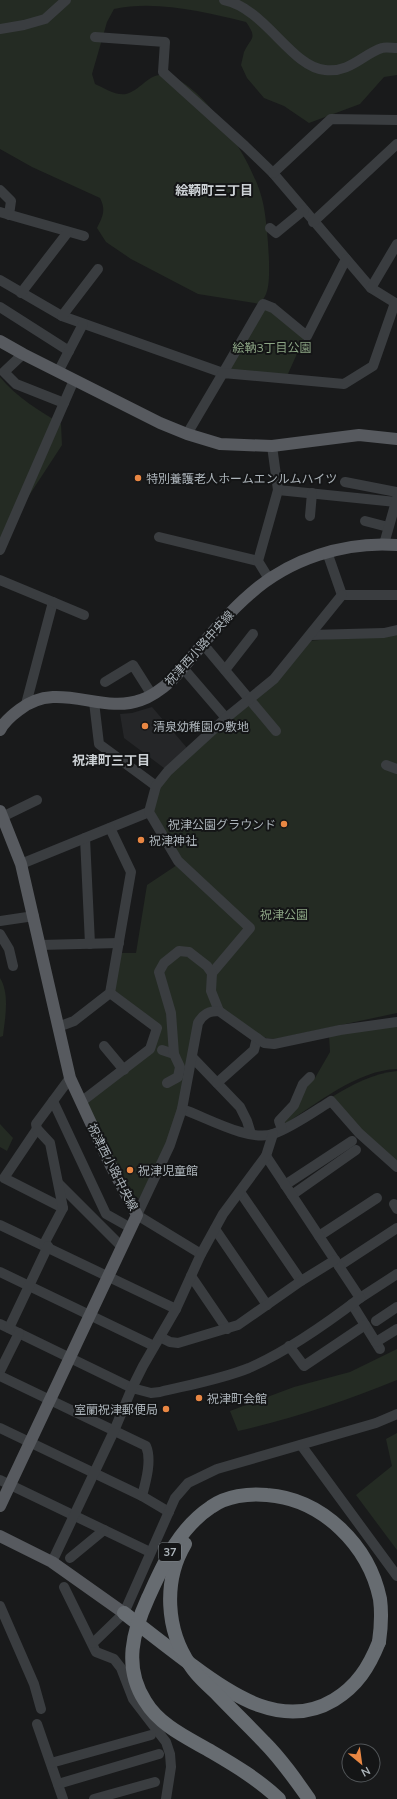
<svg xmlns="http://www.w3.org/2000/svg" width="397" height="1799" font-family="Mulish,'Noto Sans JP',sans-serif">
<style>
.built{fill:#252628}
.green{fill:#242b23}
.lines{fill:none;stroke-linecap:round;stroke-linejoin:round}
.minor{stroke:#3a3d40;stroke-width:10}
.major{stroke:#575a5f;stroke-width:12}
.highway{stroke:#676c71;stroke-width:14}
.highway-bridge{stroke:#676c71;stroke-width:14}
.poi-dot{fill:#e98743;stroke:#141516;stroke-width:1.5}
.labels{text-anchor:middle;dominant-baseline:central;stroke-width:4;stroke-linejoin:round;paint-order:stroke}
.shield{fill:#141516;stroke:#7e8489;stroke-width:1}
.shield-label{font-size:11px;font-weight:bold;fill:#acb4ba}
.park-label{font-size:12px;fill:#8ba484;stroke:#141516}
.poi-label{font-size:12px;fill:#acb4ba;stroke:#141516;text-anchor:start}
.street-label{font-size:12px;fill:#acb4ba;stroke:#141516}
.neighbourhood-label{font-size:13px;font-weight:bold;fill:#cdd2d6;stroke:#141516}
</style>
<rect width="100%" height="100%" fill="#191a1b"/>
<path class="built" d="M 152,707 L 187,748 L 164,768 L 124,738 L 120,714 L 132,713 Z"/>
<g class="green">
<path d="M 0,0 L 397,0 L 397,75 L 384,77 L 360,104 L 309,123 L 284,106 L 264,98 L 247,78 L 241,65 C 242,61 243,56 244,52 C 251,37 258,39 246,22 C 204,12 157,0 114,9 L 107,22 L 92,74 L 95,84 C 104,88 116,96 126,94 C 140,91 149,73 164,75 C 203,80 256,166 263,203 C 267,220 272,276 267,291 C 266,295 263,300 260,304 L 198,294 L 131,259 L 106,242 L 97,228 C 103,216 106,210 100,198 L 32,167 L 0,149 Z"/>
<path d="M 265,307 L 305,336 L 287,376 L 228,370 Z"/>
<path d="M 0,377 C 16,397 40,411 61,424 L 62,445 L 0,540 Z"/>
<path d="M 397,633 L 397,1013 L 275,1039 L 266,1038 L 206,1010 L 178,1109 L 161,1158 L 139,1199 L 135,1196 L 117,1166 L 85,1101 L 150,1051 L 161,1027 L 114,990 L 121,953 L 136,953 L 147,885 L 183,861 L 153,812 L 159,787 L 172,771 L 308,641 Z"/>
<path d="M 0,978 C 10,994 5,1018 3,1036 L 0,1037 Z"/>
<path d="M 397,1022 L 397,1069 C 357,1070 315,1105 282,1126 L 302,1088 L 315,1078 L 330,1052 L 329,1035 Z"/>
<path d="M 397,1071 L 397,1164 L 360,1131 L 332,1097 C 351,1085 374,1073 397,1071 Z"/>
<path d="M 0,1124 L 13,1138 L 7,1151 L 0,1147 Z"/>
<path d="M 397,1349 L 397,1380 C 345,1401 292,1419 238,1431 L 230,1411 L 294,1387 L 350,1372 Z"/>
<path d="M 397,1433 L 397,1550 L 356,1495 L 392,1466 L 386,1439 Z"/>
</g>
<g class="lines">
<g class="minor">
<path d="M 224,0 C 265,8 291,67 325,70 C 350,73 363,54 382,48 C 386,47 392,48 397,48"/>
<path d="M 0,29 L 24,25 L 45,19 L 66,0"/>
<path d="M 95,37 L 165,42 L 163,72 L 245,146 L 273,173 L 371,288 L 397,304"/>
<path d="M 273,173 L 331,119 L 397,120"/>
<path d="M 0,190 L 11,201 L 9,215"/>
<path d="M 0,212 L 84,236"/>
<path d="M 313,222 L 397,144"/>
<path d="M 270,228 L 276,233 L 304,210"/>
<path d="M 0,280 L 62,316 L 223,373 L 263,304 L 273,308 L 307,336 L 346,259"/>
<path d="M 371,288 L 397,244"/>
<path d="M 21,293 L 68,232"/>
<path d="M 0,307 L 69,351"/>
<path d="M 62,316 L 98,269"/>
<path d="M 23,354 L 4,372 L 16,384 L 64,403"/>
<path d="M 58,372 L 83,324"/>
<path d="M 187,434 L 223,373 L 344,384 L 373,366 L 395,303"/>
<path d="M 345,482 L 397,492"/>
<path d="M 278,490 L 396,502"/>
<path d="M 310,516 L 312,493"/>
<path d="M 365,521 L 388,527"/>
<path d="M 159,537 L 258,561"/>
<path d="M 384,544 L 397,498"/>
<path d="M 0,550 L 74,380"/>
<path d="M 327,552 L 342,595 L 397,595"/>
<path d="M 269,579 L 258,561 L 278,490 L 272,446"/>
<path d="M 0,580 L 53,602 L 26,704"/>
<path d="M 53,602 L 84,615"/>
<path d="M 311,635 L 384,633 L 397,630"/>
<path d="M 203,644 L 276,731"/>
<path d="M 183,668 L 226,718"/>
<path d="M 225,670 L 253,634"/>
<path d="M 105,682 L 133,665 L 152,695"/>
<path d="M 94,702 L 99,744 L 156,786"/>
<path d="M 386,765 L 397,769"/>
<path d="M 2,817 L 37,800"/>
<path d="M 85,838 L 90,944"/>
<path d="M 21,864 L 149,812"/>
<path d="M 0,921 L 34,916"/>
<path d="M 0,934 L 9,949 L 13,966"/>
<path d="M 40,945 L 119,943"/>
<path d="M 212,973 L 250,928 L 178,861 L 149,812 L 156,786 L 168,771 L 226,718 L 274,679 L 342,595"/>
<path d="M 58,1027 L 74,1021 L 110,993 L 131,872 L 110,828"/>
<path d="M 104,1046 L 124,1070"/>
<path d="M 162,1050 L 174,1054"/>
<path d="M 192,1057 L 240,1107 L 247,1121 L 251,1134"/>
<path d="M 167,1083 L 178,1077 L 180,1067 L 174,1054 L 171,1013 L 159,972 L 164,963 L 179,951 L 189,952 L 207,966 L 212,973 L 211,991 L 219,1011"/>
<path d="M 217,1083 L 254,1050 L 257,1038"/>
<path d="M 53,1101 L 106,1214 L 131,1228"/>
<path d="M 81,1102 L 150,1049 L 157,1028 L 110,993"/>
<path d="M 182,1109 C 206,1117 248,1142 273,1134 C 291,1128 315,1111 331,1101 L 359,1133 L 397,1167"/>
<path d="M 37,1129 L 4,1178 L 63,1208"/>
<path d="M 282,1129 L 279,1121 L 294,1105 L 303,1084 L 310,1077"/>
<path d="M 59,1184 L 122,1247"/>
<path d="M 285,1185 L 352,1141"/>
<path d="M 240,1192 L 301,1281"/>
<path d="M 292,1195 L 356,1150"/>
<path d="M 394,1204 L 397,1209"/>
<path d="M 0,1225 L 176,1309"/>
<path d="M 215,1229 L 267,1305"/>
<path d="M 319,1236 L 377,1198"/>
<path d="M 44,1244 L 63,1208 L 50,1143 L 37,1129 L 36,1124 L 70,1078"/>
<path d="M 201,1254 L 137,1215 L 170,1145 L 182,1109 L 198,1023 C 203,1014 209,1011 219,1011 L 264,1043 L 274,1044 L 340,1030 L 397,1022"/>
<path d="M 339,1266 L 397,1228"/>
<path d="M 0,1272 L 154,1346"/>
<path d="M 191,1276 L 227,1329"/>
<path d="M 360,1298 L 397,1274"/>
<path d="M 352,1304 L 380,1349"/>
<path d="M 376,1321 L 397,1307"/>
<path d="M 0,1324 L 132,1388 L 151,1393 L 160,1392 C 189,1385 222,1379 249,1368 C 288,1351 326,1324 360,1298 L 266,1156"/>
<path d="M 9,1328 L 48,1246"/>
<path d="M 160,1337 L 170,1342 L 178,1343 L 238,1325 L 301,1281 L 335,1260"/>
<path d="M 376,1342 L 397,1329"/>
<path d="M 289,1346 L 304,1366 L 365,1325"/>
<path d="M 0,1371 L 19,1333"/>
<path d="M 0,1376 L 146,1446 C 152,1460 146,1481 142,1496"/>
<path d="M 0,1428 L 142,1496 L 169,1512"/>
<path d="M 301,1445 L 397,1576"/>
<path d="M 0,1480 L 150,1552"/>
<path d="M 70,1558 L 104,1530"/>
<path d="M 52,1562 L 114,1431 L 132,1388 L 143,1366 L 176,1309 L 201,1254 L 223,1214 L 266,1156 L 273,1134"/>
<path d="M 64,1587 L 96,1652 L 114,1659 L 121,1668 L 133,1699 L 166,1742 L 170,1754 L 171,1767 L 166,1799"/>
<path d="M 0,1606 L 34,1684 L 41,1709"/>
<path d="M 93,1643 L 124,1613 L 175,1498 L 188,1483 L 217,1469 L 376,1423 L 397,1414"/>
<path d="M 37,1724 L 63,1799"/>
<path d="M 51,1763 L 151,1735"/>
<path d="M 58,1784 L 159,1754"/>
<path d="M 94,1799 L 155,1782"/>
</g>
<g class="major">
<path d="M 0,341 L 23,354 L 160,423 L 187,434 L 220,444 L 272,446 L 359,435 L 397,439"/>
<path d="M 0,730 C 4,722 11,716 19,710 C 58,679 100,715 141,700 C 153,696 163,688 172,680 C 198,651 221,619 250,594 C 289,559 345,541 397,545"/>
<path d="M 0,811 L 21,864 L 70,1078 L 108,1160 L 137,1215 L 0,1506"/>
<path d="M 0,1536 L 52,1562 L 124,1613"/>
</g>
<path class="highway" d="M 124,1613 C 147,1631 170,1649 193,1666 C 233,1696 284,1730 334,1700 C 357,1686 369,1667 379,1642"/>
<g class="highway-bridge">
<path d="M 185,1544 C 163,1581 166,1630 190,1665 C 196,1675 206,1684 215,1692 C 231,1709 248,1725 264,1742 C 281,1759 295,1779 309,1799"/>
<path d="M 279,1799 C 259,1780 236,1766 212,1752 C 188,1738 160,1726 145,1701 C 123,1667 133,1631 148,1598 C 164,1563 178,1529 211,1507 C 226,1496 249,1493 267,1495 C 323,1499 369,1546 380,1599 C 382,1614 381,1628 379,1642"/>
</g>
</g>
<g class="poi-dot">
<circle cx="138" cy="478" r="4"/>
<circle cx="145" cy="726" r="4"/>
<circle cx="284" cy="824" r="4"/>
<circle cx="141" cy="840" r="4"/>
<circle cx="130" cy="1170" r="4"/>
<circle cx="199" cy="1398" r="4"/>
<circle cx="166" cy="1409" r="4"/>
</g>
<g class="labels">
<rect class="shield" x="159" y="1543" width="22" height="18" rx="3"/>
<g class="shield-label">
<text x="170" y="1552">37</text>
</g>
<g class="park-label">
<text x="272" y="347">絵靹3丁目公園</text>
<text x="284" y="914">祝津公園</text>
</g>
<g class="poi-label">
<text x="146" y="478">特別養護老人ホームエンルムハイツ</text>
<text x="153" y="726">清泉幼稚園の敷地</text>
<text x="276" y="824" text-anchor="end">祝津公園グラウンド</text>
<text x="149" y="840">祝津神社</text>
<text x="138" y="1170">祝津児童館</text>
<text x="207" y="1398">祝津町会館</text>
<text x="158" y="1409" text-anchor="end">室蘭祝津郵便局</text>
</g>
<g class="street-label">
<text transform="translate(199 648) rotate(-48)">祝津西小路中央線</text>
<text transform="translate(113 1167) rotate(63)">祝津西小路中央線</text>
</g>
<g class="neighbourhood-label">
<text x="214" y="190">絵鞆町三丁目</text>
<text x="111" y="760">祝津町三丁目</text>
</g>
</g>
<g transform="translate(361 1763) rotate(151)"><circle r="19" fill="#141516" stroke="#515558"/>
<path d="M0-3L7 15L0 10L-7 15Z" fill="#e98743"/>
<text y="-6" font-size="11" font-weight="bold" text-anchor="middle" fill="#acb4ba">N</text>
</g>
</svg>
